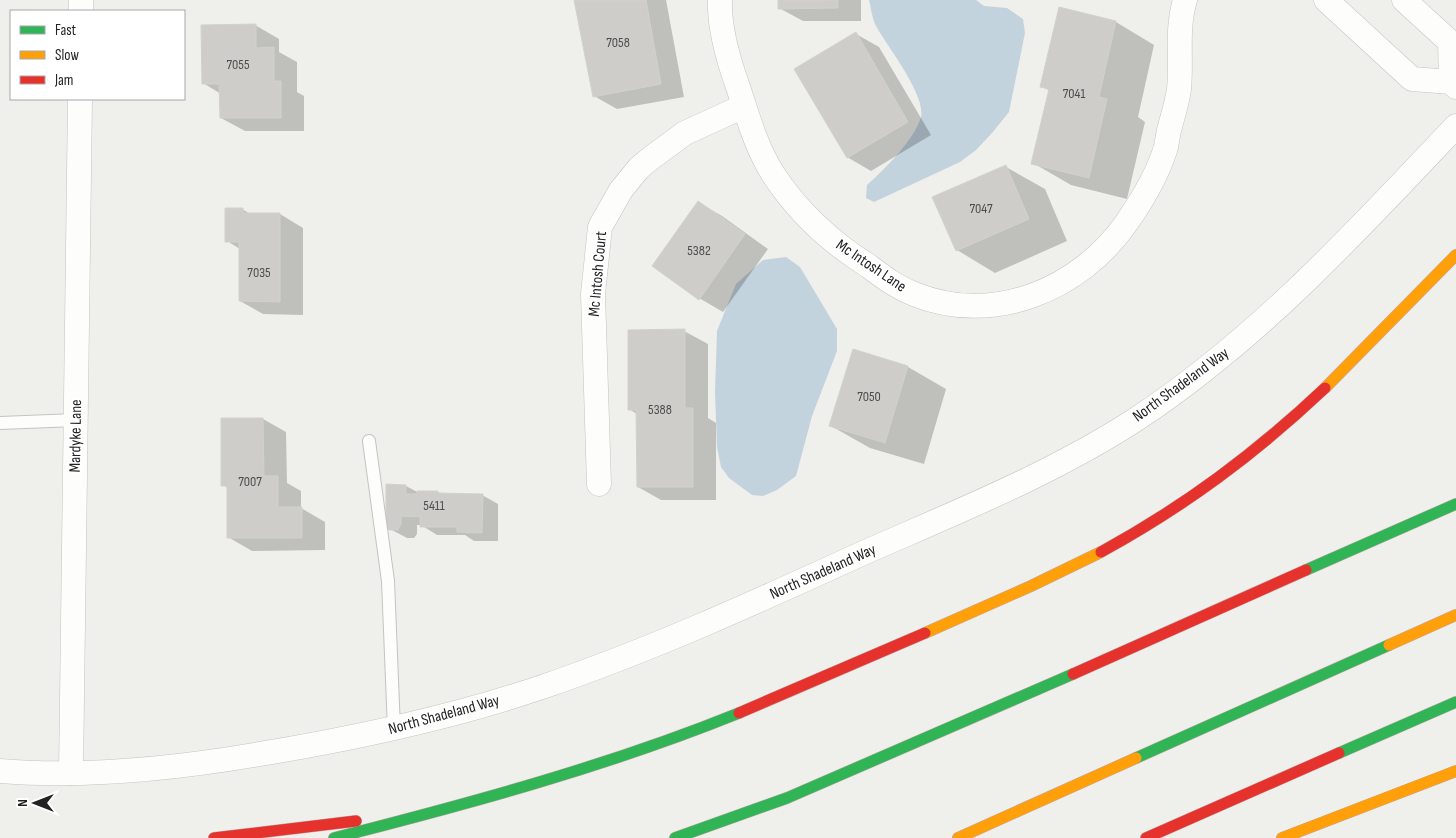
<svg xmlns="http://www.w3.org/2000/svg" width="1456" height="838" font-family="'Sofia Sans Condensed',sans-serif">
<style>
.water{fill:#c2d3de}
.shadow{fill:#0003}
.building{fill:#cecdca;stroke:#d2d1cd}
.lines{fill:none;stroke-linecap:round;stroke-linejoin:round}
.lane-casing{stroke:#c3c3c1;stroke-width:14}
.street-casing{stroke:#c3c3c1;stroke-width:25}
.fast-casing{stroke:#c1a6a8;stroke-width:12}
.slow-casing{stroke:#c1a6a8;stroke-width:12}
.jam-casing{stroke:#c1a6a8;stroke-width:12}
.lane{stroke:#fdfdfc;stroke-width:12}
.street{stroke:#fdfdfc;stroke-width:24}
.fast{stroke:#30b455;stroke-width:11}
.slow{stroke:#ff9f0a;stroke-width:11}
.jam{stroke:#e5322d;stroke-width:11}
.labels{text-anchor:middle;dominant-baseline:central;stroke-width:4;stroke-linejoin:round;paint-order:stroke}
.number-label{font-size:14px;fill:#4d4d4c}
.street-label{font-size:16px;fill:#222;stroke:#fff}
</style>
<rect width="100%" height="100%" fill="#efefeb"/>
<g class="water">
<path d="M 869,0 L 976,0 L 984,6 L 1007,8 L 1023,19 L 1025,33 L 1009,112 L 992,133 L 976,150 L 960,162 L 874,202 L 866,198 L 867,185 C 884,170 915,139 921,117 C 926,95 887,46 876,26 C 872,18 871,8 869,0 Z"/>
<path d="M 786,257 L 800,267 L 837,329 L 837,351 L 812,416 L 796,476 L 777,490 L 763,496 L 752,495 L 729,478 L 721,467 L 717,447 L 715,392 L 717,331 L 736,284 L 763,260 Z"/>
</g>
<g class="shadow">
<path d="M 576,0 L 666,0 L 684,97 L 617,109 L 594,96 Z"/>
<path d="M 779,0 L 861,0 L 861,21 L 803,21 L 779,8 Z"/>
<path d="M 1060,9 L 1116,22 L 1154,45 L 1138,117 L 1145,122 L 1127,199 L 1071,185 L 1033,163 L 1050,91 L 1041,86 Z"/>
<path d="M 255,25 L 279,39 L 279,52 L 297,62 L 297,92 L 304,96 L 304,131 L 245,131 L 221,118 L 221,94 L 203,83 Z"/>
<path d="M 856,34 L 879,47 L 931,135 L 871,171 L 847,157 Z"/>
<path d="M 1006,167 L 1045,189 L 1067,241 L 995,273 L 957,250 Z"/>
<path d="M 699,203 L 722,216 L 768,249 L 723,312 L 699,298 Z"/>
<path d="M 242,209 L 250,214 L 280,214 L 303,228 L 303,315 L 263,314 L 240,301 L 240,249 L 227,241 Z"/>
<path d="M 684,331 L 708,344 L 708,418 L 716,423 L 716,500 L 661,500 L 638,487 L 637,414 L 629,409 Z"/>
<path d="M 854,350 L 908,367 L 946,389 L 924,464 L 870,448 L 831,426 Z"/>
<path d="M 263,419 L 286,432 L 287,483 L 301,491 L 301,508 L 325,522 L 325,550 L 252,551 L 228,537 L 228,488 L 223,485 Z"/>
<path d="M 406,486 L 419,493 L 438,492 L 441,494 L 482,495 L 498,504 L 498,541 L 474,541 L 465,535 L 437,535 L 421,525 L 417,525 L 417,534 L 414,538 L 407,538 L 390,529 Z"/>
</g>
<g class="building">
<path d="M 574,0 L 646,0 L 661,84 L 593,97 Z"/>
<path d="M 778,0 L 838,0 L 838,8 L 778,9 Z"/>
<path d="M 1059,7 L 1116,21 L 1099,97 L 1107,99 L 1089,178 L 1031,164 L 1049,89 L 1040,87 Z"/>
<path d="M 256,24 L 256,48 L 274,47 L 274,81 L 281,81 L 281,118 L 220,118 L 219,84 L 202,84 L 201,25 Z"/>
<path d="M 856,32 L 908,122 L 847,158 L 794,69 Z"/>
<path d="M 1006,165 L 1029,219 L 956,251 L 932,197 Z"/>
<path d="M 698,201 L 745,234 L 699,300 L 652,266 Z"/>
<path d="M 225,208 L 243,208 L 243,213 L 280,213 L 280,302 L 239,301 L 239,242 L 225,242 Z"/>
<path d="M 685,329 L 685,408 L 693,408 L 693,487 L 637,487 L 636,410 L 628,410 L 628,330 Z"/>
<path d="M 853,349 L 908,366 L 885,443 L 829,426 Z"/>
<path d="M 221,418 L 263,418 L 264,476 L 278,476 L 278,507 L 302,507 L 302,538 L 227,538 L 227,486 L 221,486 Z"/>
<path d="M 386,484 L 406,485 L 406,494 L 417,494 L 417,491 L 438,491 L 438,493 L 483,494 L 482,533 L 457,532 L 457,527 L 420,527 L 420,517 L 401,516 L 401,524 L 398,530 L 389,530 L 386,526 Z"/>
</g>
<g class="lines">
<defs>
<g id="lane">
<path d="M 0,423 L 76,420"/>
<path d="M 369,441 L 388,581 L 394,729"/>
</g>
<g id="street">
<path d="M 720,0 C 719,26 729,62 738,87 C 748,117 756,147 773,174 C 798,212 829,241 867,265 C 882,276 896,287 914,294 C 993,326 1080,290 1127,222 C 1143,199 1158,174 1166,147 C 1167,141 1168,136 1169,130 C 1173,116 1177,103 1179,89 C 1182,59 1176,29 1185,0"/>
<path d="M 1326,0 L 1412,79 L 1451,82 L 1456,87"/>
<path d="M 1404,0 L 1450,42 L 1451,82"/>
<path d="M 81,11 L 81,0"/>
<path d="M 599,484 L 593,294 L 600,227 L 621,190 L 639,168 L 651,158 L 685,133 L 744,106"/>
<path d="M 0,771 C 85,778 171,769 254,755 C 352,739 448,719 542,687 C 651,650 756,602 861,554 C 954,513 1050,475 1135,420 C 1257,340 1356,232 1456,126"/>
<path d="M 71,773 L 80,99"/>
</g>
<g id="fast">
<path d="M 1306,570 L 1456,504"/>
<path d="M 1339,753 L 1456,702"/>
<path d="M 1136,758 L 1389,645"/>
<path d="M 334,838 C 471,803 608,766 739,713"/>
<path d="M 675,838 L 787,798 L 1073,674"/>
</g>
<g id="slow">
<path d="M 1325,388 L 1456,255"/>
<path d="M 925,633 L 1031,586 L 1101,552"/>
<path d="M 1389,645 L 1456,615"/>
<path d="M 958,838 L 1136,758"/>
<path d="M 1282,838 L 1456,771"/>
</g>
<g id="jam">
<path d="M 1101,552 C 1185,506 1255,454 1325,388"/>
<path d="M 1073,674 L 1306,570"/>
<path d="M 739,713 L 925,633"/>
<path d="M 214,838 L 356,821"/>
<path d="M 1146,838 L 1339,753"/>
</g>
</defs>
<use href="#lane" class="lane-casing"/>
<use href="#street" class="street-casing"/>
<use href="#fast" class="fast-casing"/>
<use href="#slow" class="slow-casing"/>
<use href="#jam" class="jam-casing"/>
<use href="#lane" class="lane"/>
<use href="#street" class="street"/>
<use href="#fast" class="fast"/>
<use href="#slow" class="slow"/>
<use href="#jam" class="jam"/>
</g>
<g class="labels">
<g class="number-label">
<text x="618" y="42">7058</text>
<text x="238" y="64">7055</text>
<text x="1074" y="93">7041</text>
<text x="981" y="208">7047</text>
<text x="699" y="250">5382</text>
<text x="259" y="272">7035</text>
<text x="869" y="396">7050</text>
<text x="660" y="409">5388</text>
<text x="250" y="481">7007</text>
<text x="434" y="505">5411</text>
</g>
<g class="street-label">
<text transform="translate(871 266) rotate(34)">Mc Intosh Lane</text>
<text transform="translate(598 274) rotate(-85)">Mc Intosh Court</text>
<text transform="translate(1181 385) rotate(-36)">North Shadeland Way</text>
<text transform="translate(76 436) rotate(-89)">Mardyke Lane</text>
<text transform="translate(823 572) rotate(-24)">North Shadeland Way</text>
<text transform="translate(444 715) rotate(-15)">North Shadeland Way</text>
</g>
</g>
<rect x="10" y="10" width="175" height="90" fill="#ffffff" stroke="#a7a7a7"/>
<rect x="20" y="26" width="25" height="8" fill="#30b455" stroke="#a7a7a7"/>
<text x="55" y="35" font-size="15" fill="#222222">Fast</text>
<rect x="20" y="51" width="25" height="8" fill="#ff9f0a" stroke="#a7a7a7"/>
<text x="55" y="60" font-size="15" fill="#222222">Slow</text>
<rect x="20" y="76" width="25" height="8" fill="#e5322d" stroke="#a7a7a7"/>
<text x="55" y="85" font-size="15" fill="#222222">Jam</text>
<g transform="translate(35 803) rotate(270)" stroke="#ffffff" stroke-width="4" paint-order="stroke">
<path d="M0-4L9 19L0 12L-9 19Z" fill="#222222"/>
<text y="-8" font-size="14" font-weight="bold" text-anchor="middle" fill="#222222">N</text>
</g>
</svg>
